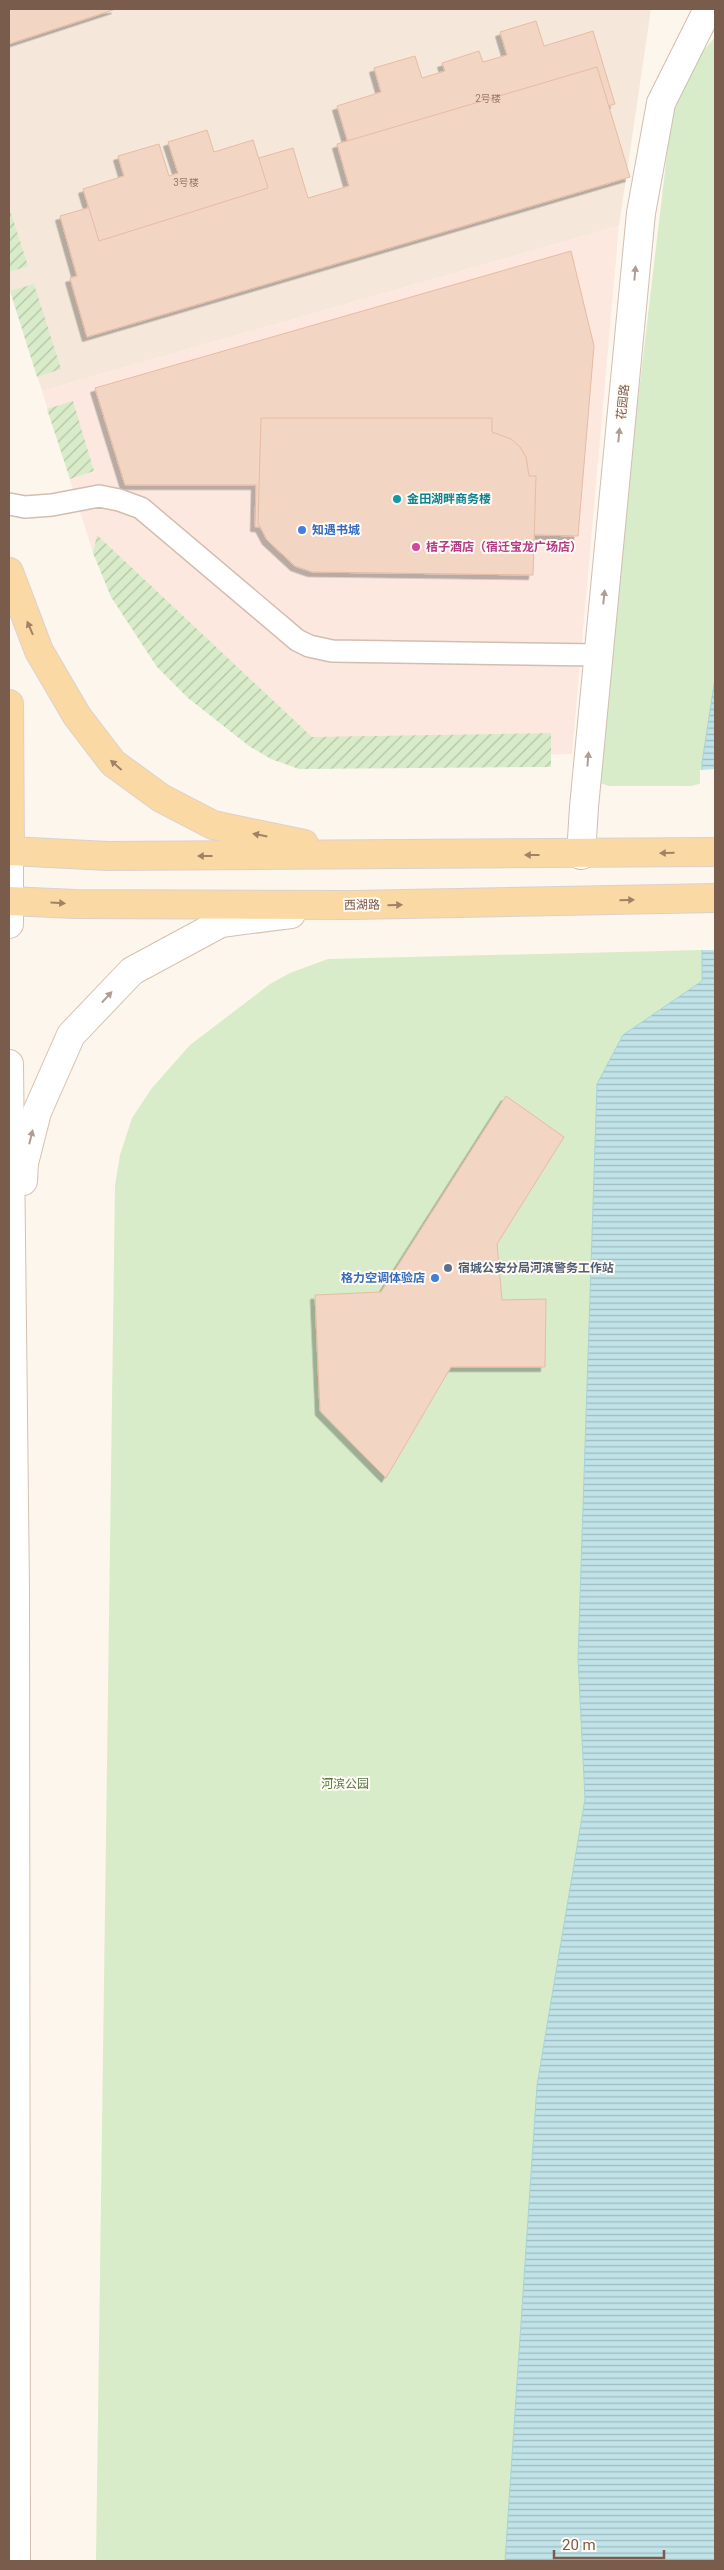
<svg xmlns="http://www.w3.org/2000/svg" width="724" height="2570" font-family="Roboto,'Noto Sans SC',sans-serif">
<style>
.residential{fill:#f5e8da}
.commercial{fill:#fde8e0}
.park{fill:#d8ecc9}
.garden{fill:url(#garden-furrows)}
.water{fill:url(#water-rules);stroke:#a5d3da}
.pier{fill:#fdf6ec}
.building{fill:#f3d5c3;stroke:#e6bba3;filter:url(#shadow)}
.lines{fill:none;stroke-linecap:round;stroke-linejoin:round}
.lane-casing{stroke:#d1beb0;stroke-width:24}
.street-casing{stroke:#d1beb0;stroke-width:30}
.secondary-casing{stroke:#d6c0b0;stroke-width:30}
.primary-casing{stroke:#dad1cd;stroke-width:30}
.lane{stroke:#fff;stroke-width:21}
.street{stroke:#fff;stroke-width:28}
.secondary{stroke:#fff;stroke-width:28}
.primary{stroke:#fbd9a5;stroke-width:28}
.oneway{fill:#af9d94}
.oneway2{fill:#a18267}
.culture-dot{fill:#0f9aa8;stroke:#fffaf3;stroke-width:2}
.shop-dot{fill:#3f7fe0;stroke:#fffaf3;stroke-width:2}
.hotel-dot{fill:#d1479c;stroke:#fffaf3;stroke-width:2}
.service-dot{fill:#5c6f8a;stroke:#fffaf3;stroke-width:2}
.labels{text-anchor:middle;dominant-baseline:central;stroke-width:4;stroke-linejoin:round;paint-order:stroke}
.number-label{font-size:10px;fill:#987a6a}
.street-label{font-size:12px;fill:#7a5c4d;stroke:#fffaf3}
.culture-label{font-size:12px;font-weight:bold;fill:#0d838f;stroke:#fffaf3;text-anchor:start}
.shop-label{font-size:12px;font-weight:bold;fill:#366cbe;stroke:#fffaf3;text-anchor:start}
.hotel-label{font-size:12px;font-weight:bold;fill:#b23c85;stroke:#fffaf3;text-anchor:start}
.service-label{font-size:12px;font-weight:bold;fill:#4e5e75;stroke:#fffaf3;text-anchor:start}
.park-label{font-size:12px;fill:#537a41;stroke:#fffaf3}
</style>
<defs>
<pattern id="garden-furrows" width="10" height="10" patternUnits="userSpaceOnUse" patternTransform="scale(1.25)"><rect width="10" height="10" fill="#d8ecc9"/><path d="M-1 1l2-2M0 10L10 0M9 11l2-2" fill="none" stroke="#b4c2a5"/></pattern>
<pattern id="water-rules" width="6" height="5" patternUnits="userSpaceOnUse" patternTransform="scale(1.25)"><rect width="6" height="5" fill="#bfe3e8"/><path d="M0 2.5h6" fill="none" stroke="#a0bbbe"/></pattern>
<filter id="shadow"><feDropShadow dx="-4.5" dy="4.5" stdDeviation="0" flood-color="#0004"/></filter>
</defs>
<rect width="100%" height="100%" fill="#fdf6ec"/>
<path class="residential" d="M 9,9 L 651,9 L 619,226 L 42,391 L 9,287 Z"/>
<path class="commercial" d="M 619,226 L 572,754 L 308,760 L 93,553 L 42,391 Z"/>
<g class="park">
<path d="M 715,37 L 715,678 L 702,763 L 702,783 L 692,786 L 609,786 L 597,782 L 594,773 L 671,120 L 686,72 Z"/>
<path d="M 702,950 L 702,981 L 623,1035 L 597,1084 L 578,1658 L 585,1799 L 537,2085 L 505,2561 L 96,2561 L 115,1185 L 120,1155 L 132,1118 L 152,1088 L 190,1045 L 270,984 L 290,973 L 328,959 Z"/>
</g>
<g class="garden">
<path d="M 9,207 L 28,266 L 9,272 Z"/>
<path d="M 34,284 L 61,369 L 37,377 L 10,291 Z"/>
<path d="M 73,401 L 94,471 L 70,479 L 47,409 Z"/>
<path d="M 97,535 L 312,737 L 551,733 L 551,767 L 299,769 L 271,759 L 249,746 L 188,698 L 157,667 L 111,597 L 93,553 Z"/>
</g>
<path class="water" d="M 715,678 L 715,2561 L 505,2561 L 537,2085 L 585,1799 L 578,1658 L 597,1084 L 623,1035 L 702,981 L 702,763 Z"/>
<path class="pier" d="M 715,769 L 715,950 L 699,950 L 700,770 Z"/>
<g class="building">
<path d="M 9,9 L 116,9 L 9,44 Z"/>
<path d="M 536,21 L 544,46 L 593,31 L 615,104 L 527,130 L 524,120 L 443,144 L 446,153 L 359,179 L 337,106 L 381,92 L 374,68 L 415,56 L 422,78 L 445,71 L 442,63 L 479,51 L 483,62 L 507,55 L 500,32 Z"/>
<path d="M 597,67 L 630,177 L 87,337 L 70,278 L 77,276 L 60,216 L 293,148 L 308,198 L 349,186 L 337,144 Z"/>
<path d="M 207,130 L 214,152 L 253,140 L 268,188 L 99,241 L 83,189 L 124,176 L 118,156 L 159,144 L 169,176 L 178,173 L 168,142 Z"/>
<path d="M 571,251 L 594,346 L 578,536 L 255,527 L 256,485 L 125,485 L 95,388 Z"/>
<path d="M 261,418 L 492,418 L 492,432 L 511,439 L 520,447 L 526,457 L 529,476 L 536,476 L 533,575 L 312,572 L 295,566 L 267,540 L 258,523 Z"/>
<path d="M 506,1096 L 564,1137 L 497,1244 L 502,1300 L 546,1299 L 545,1367 L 451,1367 L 386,1478 L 320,1411 L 315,1295 L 381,1292 Z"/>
</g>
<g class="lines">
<defs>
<path id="lane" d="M 9,504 L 25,507 L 52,505 L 99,496 L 119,500 L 141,508 L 297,640 L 309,646 L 332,651 L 598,655"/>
<path id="street" d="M 581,855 L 584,807 L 641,213 L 661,103 L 708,9"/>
<g id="secondary">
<path d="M 9,850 L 9,924"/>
<path d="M 9,1064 L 15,1590 L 16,2561"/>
<path d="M 23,1181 L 24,1163 L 37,1112 L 71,1035 L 132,971 L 221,923 L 291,914"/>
</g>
<g id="primary">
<path d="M 9,572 L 39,651 L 77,716 L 113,763 L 161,798 L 213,825 L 304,844"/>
<path d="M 9,704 L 10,851 L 108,856 L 715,852"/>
<path d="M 9,901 L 75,904 L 353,905 L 715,898"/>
</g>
</defs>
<use href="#lane" class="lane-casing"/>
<use href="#street" class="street-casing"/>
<use href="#secondary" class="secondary-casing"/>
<use href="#primary" class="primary-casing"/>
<use href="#lane" class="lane"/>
<use href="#street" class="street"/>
<use href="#secondary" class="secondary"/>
<use href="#primary" class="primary"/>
</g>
<defs><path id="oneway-solid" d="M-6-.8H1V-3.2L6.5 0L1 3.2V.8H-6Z" transform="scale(1.25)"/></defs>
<g class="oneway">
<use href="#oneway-solid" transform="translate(635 273) rotate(-85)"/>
<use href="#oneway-solid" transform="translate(619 435) rotate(-84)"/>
<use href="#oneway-solid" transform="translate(604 597) rotate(-84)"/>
<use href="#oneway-solid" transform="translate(588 759) rotate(-85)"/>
<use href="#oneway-solid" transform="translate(107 997) rotate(-47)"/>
<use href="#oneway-solid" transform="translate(31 1137) rotate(-76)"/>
</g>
<g class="oneway2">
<use href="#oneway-solid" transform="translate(30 628) rotate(-113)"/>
<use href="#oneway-solid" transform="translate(116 765) rotate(-139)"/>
<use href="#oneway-solid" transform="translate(260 835) rotate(-169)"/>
<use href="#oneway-solid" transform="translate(667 853) rotate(179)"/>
<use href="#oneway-solid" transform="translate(532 855) rotate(-180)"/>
<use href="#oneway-solid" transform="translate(205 856) rotate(180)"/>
<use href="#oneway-solid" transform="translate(627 900) rotate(-1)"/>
<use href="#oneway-solid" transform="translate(58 903) rotate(3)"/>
<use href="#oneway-solid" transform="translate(395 905) rotate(-1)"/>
</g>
<circle class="culture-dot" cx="397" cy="499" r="5"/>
<g class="shop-dot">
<circle cx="302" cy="530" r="5"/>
<circle cx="435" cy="1278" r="5"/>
</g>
<circle class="hotel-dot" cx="416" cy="547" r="5"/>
<circle class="service-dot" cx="448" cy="1268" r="5"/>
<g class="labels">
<g class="number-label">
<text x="488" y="98">2号楼</text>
<text x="186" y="182">3号楼</text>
</g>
<g class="street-label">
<text transform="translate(623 402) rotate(-84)">花园路</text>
<text transform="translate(362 905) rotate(-1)">西湖路</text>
</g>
<g class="culture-label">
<text x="407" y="499">金田湖畔商务楼</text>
</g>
<g class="shop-label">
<text x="312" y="530">知遇书城</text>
<text x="425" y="1278" text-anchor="end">格力空调体验店</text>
</g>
<g class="hotel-label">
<text x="426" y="547">桔子酒店（宿迁宝龙广场店）</text>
</g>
<g class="service-label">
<text x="458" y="1268">宿城公安分局河滨警务工作站</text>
</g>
<g class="park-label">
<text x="345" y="1784">河滨公园</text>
</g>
</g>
<rect width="724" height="2570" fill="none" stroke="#7a5c4d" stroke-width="20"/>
<path d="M554 2550v8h110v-8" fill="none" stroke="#7a5c4d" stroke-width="2.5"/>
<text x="562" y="2550" font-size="15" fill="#7a5c4d" stroke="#fffaf3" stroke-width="4" paint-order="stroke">20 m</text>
</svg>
